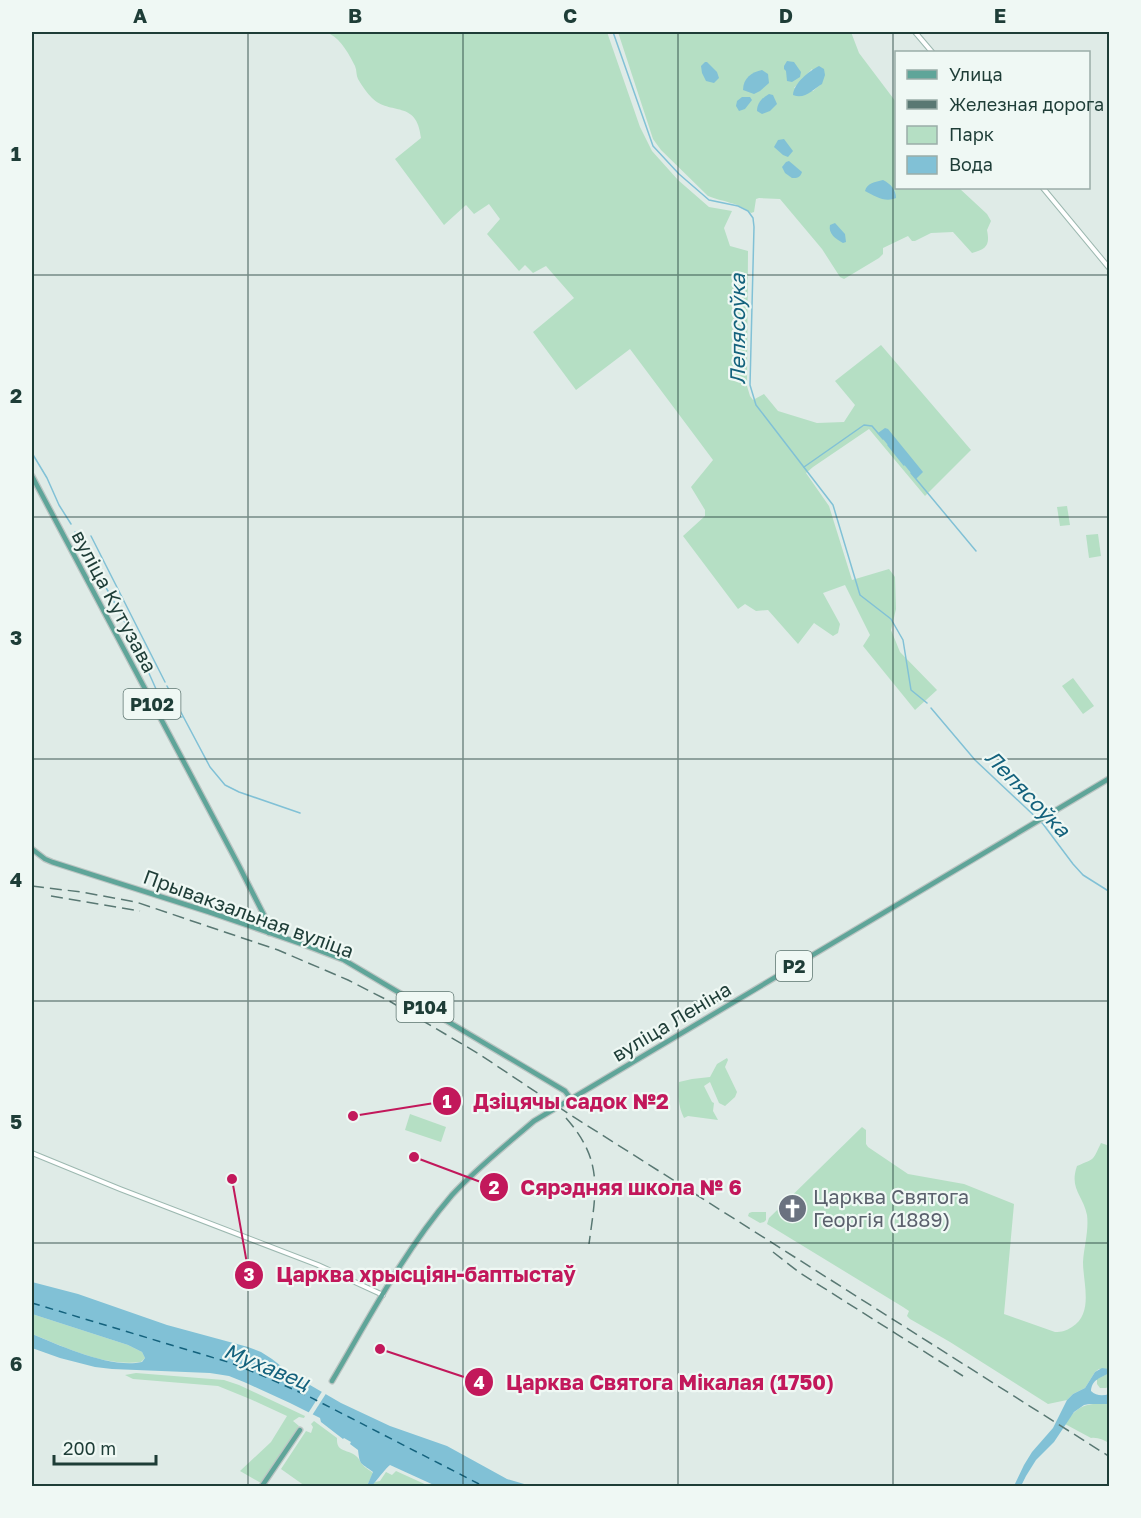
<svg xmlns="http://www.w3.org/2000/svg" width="1141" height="1518" font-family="'Golos Text',sans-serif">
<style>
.green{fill:#b5dfc4;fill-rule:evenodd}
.water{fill:#81c1d6}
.pier{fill:#dfebe7}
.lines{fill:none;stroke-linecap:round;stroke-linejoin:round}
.stream{stroke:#81c1d6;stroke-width:1.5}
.ferry{stroke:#14627d;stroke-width:1.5;stroke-dasharray:8 6;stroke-linecap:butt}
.secondary-casing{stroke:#9cb8b0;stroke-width:6}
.primary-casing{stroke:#bcc5c3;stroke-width:7}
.secondary{stroke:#fff;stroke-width:4}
.primary{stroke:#5fa599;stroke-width:4.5}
.rail{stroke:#597873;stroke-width:1.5;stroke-dasharray:12 6;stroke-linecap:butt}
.grid{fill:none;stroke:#1e3d37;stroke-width:1.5;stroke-opacity:0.55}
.labels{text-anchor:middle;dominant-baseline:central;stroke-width:4.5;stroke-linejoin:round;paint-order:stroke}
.shield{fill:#eff8f4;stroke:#5d7570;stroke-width:1.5}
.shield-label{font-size:18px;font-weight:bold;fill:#1e3d37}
.street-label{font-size:20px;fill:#1e3d37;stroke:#eff8f4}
.worship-label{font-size:20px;fill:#5b616d;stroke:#eff8f4;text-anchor:start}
.water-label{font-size:21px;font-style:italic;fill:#14627d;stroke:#eff8f4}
.leader{fill:none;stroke:#c2185b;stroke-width:2}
.callout-dot{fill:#c2185b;stroke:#eff8f4;stroke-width:2}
.mark-label{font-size:18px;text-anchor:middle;font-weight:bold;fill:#fff}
.callout-label{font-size:21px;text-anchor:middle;font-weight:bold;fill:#c2185b;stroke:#eff8f4;stroke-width:4.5;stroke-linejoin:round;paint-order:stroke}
.neatline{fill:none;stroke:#1e3d37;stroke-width:2}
.grid-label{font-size:20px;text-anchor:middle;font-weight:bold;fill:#1e3d37}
</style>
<rect width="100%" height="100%" fill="#dfebe7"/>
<g class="green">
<path d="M 316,32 L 607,32 L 640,127 L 652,151 L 678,180 L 709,207 L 732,211 L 724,228 L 730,246 L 748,251 L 747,386 L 750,396 L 753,400 L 764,394 L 778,411 L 817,423 L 844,422 L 855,405 L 835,381 L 881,345 L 971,450 L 925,496 L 869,429 L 813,467 L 806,473 L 829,506 L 852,580 L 889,569 L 895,577 L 896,609 L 891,630 L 900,652 L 937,690 L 915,710 L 863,646 L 870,635 L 845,585 L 823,593 L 840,624 L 838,633 L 833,636 L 814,623 L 798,644 L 768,610 L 756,611 L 745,604 L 738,609 L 683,536 L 705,516 L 705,510 L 691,487 L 713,460 L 630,349 L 576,390 L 533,332 L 574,298 L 546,266 L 533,273 L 525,265 L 519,271 L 487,234 L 500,219 L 489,204 L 474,214 L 466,205 L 444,225 L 395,159 L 421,138 C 417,99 390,116 372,98 C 367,93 362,86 358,79 C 356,75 357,71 355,66 C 350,56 341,39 330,34 C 326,32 320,32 316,32 Z"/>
<path d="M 618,32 L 851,32 L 859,53 L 896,102 L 896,188 L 959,188 L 987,214 L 991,221 L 987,230 C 990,245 987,249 972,253 L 953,232 L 931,233 L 915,241 L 912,241 L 908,236 L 883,248 L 883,254 L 879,258 L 844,279 L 840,277 L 822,249 L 780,199 L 759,198 L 756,199 L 754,212 L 751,213 C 737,202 723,202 708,196 L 661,150 L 653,139 ZM 812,69 L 821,84 L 813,91 L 794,88 Z"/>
<path d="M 1067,506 L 1070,525 L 1060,526 L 1057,507 Z"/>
<path d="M 1098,534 L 1101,556 L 1089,558 L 1086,535 Z"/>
<path d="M 1073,678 L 1094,706 L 1083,714 L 1062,686 Z"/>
<path d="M 727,1058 L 728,1060 L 725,1067 L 737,1092 L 735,1097 L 725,1106 L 719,1103 L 710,1082 L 704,1086 L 712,1102 L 714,1103 L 713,1111 L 718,1120 L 688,1116 L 684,1118 C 678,1106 678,1095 679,1082 L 692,1079 L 710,1077 L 717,1064 Z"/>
<path d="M 410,1114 L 446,1127 L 441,1142 L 405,1130 Z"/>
<path d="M 862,1127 L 866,1130 L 866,1144 L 868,1147 L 908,1174 L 964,1184 L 1014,1204 L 1004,1314 L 1055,1332 C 1062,1332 1066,1331 1072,1327 C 1094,1313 1083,1283 1083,1262 C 1084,1247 1089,1230 1087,1215 C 1083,1195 1069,1189 1077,1166 C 1095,1158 1092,1162 1101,1143 L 1110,1146 L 1109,1369 L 1099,1369 L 1095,1372 L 1085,1388 L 1073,1394 L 1067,1400 L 1048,1404 L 950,1342 L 910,1319 L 907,1316 L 909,1311 L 903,1307 L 767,1224 L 769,1218 Z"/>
<path d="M 752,1212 L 766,1212 L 766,1220 L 764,1222 L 760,1223 L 748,1216 L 749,1213 Z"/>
<path d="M 32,1314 L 128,1345 L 142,1352 L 145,1358 L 141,1362 C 104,1367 65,1347 32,1334 Z"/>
<path d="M 136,1373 L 224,1380 L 239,1385 L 305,1416 L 304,1418 L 299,1417 L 293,1421 L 299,1426 L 261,1483 L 240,1471 L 271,1442 L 287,1416 L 250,1399 L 218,1386 L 133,1379 L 125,1375 Z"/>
<path d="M 1109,1373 L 1109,1386 L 1106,1388 L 1100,1388 L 1097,1384 L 1097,1379 Z"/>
<path d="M 1093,1404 L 1109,1404 L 1109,1443 C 1103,1440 1098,1437 1091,1438 L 1065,1424 C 1072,1413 1080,1405 1093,1404 Z"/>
<path d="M 314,1421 L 337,1438 C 336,1453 348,1449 356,1456 C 359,1458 360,1462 362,1464 C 365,1468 370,1470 373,1473 L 367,1486 L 305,1486 L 281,1469 L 306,1431 L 311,1433 L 313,1427 L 311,1424 Z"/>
<path d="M 396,1471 L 429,1486 L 372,1486 L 375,1482 L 380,1481 L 386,1472 L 392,1475 Z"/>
</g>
<g class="water">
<path d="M 787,61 L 794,62 L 801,72 L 800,77 L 792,82 L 787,81 L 786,71 L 784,69 L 784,66 Z"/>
<path d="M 705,62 L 707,62 L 717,72 L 719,78 L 714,83 L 706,81 L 702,73 L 701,66 Z"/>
<path d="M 819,66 L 824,69 L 825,75 L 822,84 C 813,89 805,100 793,95 C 794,83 809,71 819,66 Z"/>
<path d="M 762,70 L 768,74 L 769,83 L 760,91 L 754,94 L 743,90 C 743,78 752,72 762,70 Z"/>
<path d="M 769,94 L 773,95 L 777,104 L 770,111 L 762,114 L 757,111 C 757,103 762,98 769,94 Z"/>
<path d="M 742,97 L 750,97 L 752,100 L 745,109 L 739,111 L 736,106 L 737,101 Z"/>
<path d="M 784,139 L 793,151 L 788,157 L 783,155 L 774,147 L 778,140 Z"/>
<path d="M 789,161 L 802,172 C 800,178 797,178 792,178 L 785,173 L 782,167 L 786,162 Z"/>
<path d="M 883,180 C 891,184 896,190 896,198 C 885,203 875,196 865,191 C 867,183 875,182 883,180 Z"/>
<path d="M 835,223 L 845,234 L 846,242 L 843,243 C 836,239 828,234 830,225 Z"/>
<path d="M 885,428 L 888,429 L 923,472 L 916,479 L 878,433 Z"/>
<path d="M 32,1282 L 78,1294 L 167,1325 L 248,1347 L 261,1352 L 272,1359 L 291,1374 L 341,1403 L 390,1426 L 447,1446 L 507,1479 L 531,1486 L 436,1486 L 390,1465 C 386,1468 376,1481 372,1486 L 367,1486 L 373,1472 C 360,1462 360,1466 358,1450 L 350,1444 L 351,1442 L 344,1438 L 343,1439 L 321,1422 L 320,1418 L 290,1403 L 244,1382 L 229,1376 L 210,1373 L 112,1369 L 95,1367 L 60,1358 L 32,1348 L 32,1334 C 61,1346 111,1369 142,1362 L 145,1358 L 142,1352 L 128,1345 L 32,1314 Z"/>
<path d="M 1102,1368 L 1109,1369 L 1109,1373 C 1101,1378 1092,1379 1091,1391 C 1096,1396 1103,1396 1109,1394 L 1109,1404 L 1089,1404 L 1084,1405 L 1074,1412 L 1054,1442 L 1036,1460 L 1026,1476 L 1021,1486 L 1014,1486 L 1024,1465 L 1032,1452 L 1053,1428 L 1067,1400 L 1073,1394 L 1085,1388 L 1095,1372 Z"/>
</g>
<path class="pier" d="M 323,1390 L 327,1392 L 311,1417 L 307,1415 Z"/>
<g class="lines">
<g class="stream">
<path d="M 613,32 L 653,146 L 679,174 L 709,200 L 738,206 L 748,211 L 753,218 L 754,227 L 750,385 L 756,405 L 833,505 L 860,595 L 891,619 L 903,640 L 911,690 L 927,703"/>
<path d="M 888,445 L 904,465"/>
<path d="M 32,453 L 47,478 L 59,505 L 71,524"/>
<path d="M 804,467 L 864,425 L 872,426 L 883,439"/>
<path d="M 911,473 L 976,551"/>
<path d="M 75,532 C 84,549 93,565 102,581 C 123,615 140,653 156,689"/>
<path d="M 91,536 L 165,682"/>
<path d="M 167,686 L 210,767 L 225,785 L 239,792 L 300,813"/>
<path d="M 159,693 L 172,717 L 182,717"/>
<path d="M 931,708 L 975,760 L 1043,824 L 1073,864 L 1083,875 L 1110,892"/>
</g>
<path class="ferry" d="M 32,1303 L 231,1363 L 268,1378 L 308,1396 L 483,1486"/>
<defs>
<g id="secondary">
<path d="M 915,32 L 932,52"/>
<path d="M 1043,188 L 1110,269"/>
<path d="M 32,1153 L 120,1189 L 318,1265 L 383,1295"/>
</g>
<g id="primary">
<path d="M 32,476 L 238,864 L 270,927 L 269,933"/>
<path d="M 32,849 L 45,859 L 52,862 L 209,912 L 302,944 L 344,960 L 565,1091 L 571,1099"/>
<path d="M 332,1381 C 369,1318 404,1251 452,1195 C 477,1168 506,1145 534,1121 L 1110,778"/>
<path d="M 262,1486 L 300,1430"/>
</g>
</defs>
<use href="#secondary" class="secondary-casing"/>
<use href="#primary" class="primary-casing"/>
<use href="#secondary" class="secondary"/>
<use href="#primary" class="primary"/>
<g class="rail">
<path d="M 32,886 L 81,892 L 136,902 L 278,950 L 348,980 L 391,1002 L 479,1054 L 569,1114 L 1110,1457"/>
<path d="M 51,896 L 140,911"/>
<path d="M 566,1118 C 604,1161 596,1191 589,1244"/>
<path d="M 773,1252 L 800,1273 L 963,1376"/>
</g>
</g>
<path class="grid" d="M 248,32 L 248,1486M 463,32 L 463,1486M 678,32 L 678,1486M 893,32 L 893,1486M 32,275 L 1110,275M 32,517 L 1110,517M 32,759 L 1110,759M 32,1001 L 1110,1001M 32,1243 L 1110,1243"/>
<defs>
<symbol id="church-disc" viewBox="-11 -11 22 22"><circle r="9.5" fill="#6b7280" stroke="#eff8f4"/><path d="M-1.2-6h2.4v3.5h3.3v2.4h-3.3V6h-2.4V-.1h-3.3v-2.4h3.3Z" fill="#fff"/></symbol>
</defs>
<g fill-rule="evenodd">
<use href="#church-disc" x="776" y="1192" width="33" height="33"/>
</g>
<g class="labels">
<g class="shield">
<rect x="123.5" y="689" width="57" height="30" rx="4.5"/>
<rect x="776" y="951" width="36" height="30" rx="4.5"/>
<rect x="396.5" y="992" width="57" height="30" rx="4.5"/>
</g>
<g class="shield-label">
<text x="152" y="704">Р102</text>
<text x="794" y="966">Р2</text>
<text x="425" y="1007">Р104</text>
</g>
<g class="street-label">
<text transform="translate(115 601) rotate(62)">вуліца Кутузава</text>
<text transform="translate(249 913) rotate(20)">Прывакзальная вуліца</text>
<text transform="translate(671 1021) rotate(-31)">вуліца Леніна</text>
</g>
<g class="worship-label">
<text x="813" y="1196">Царква Святога<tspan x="813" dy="23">Георгія (1889)</tspan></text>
</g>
<g class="water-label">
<text transform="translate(737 329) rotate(-90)">Лепясоўка</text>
<text transform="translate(1028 793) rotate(46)">Лепясоўка</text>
<text transform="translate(267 1366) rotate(22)">Мухавец</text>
</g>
</g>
<path class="leader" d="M353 1116L447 1101M414 1157L494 1187M232 1179L249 1275M380 1349L479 1382"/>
<g class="callout-dot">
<circle cx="353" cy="1116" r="6"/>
<circle cx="414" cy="1157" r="6"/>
<circle cx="232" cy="1179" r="6"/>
<circle cx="380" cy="1349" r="6"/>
<circle cx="447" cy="1101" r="15"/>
<circle cx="494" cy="1187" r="15"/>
<circle cx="249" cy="1275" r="15"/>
<circle cx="479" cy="1382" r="15"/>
</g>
<g class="mark-label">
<text x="447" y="1108">1</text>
<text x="494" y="1194">2</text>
<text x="249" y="1281">3</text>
<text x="479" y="1389">4</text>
</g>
<g class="callout-label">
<text x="571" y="1109">Дзіцячы садок №2</text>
<text x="631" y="1195">Сярэдняя школа № 6</text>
<text x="426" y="1282">Царква хрысціян-баптыстаў</text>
<text x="670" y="1390">Царква Святога Мікалая (1750)</text>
</g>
<rect width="1141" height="1518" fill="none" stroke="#eff8f4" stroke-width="66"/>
<rect x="895" y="51" width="195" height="138" fill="#eff8f4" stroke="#9bada8" stroke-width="1.5"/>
<rect x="907" y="70" width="30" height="9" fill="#5fa599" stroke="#9bada8" stroke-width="1.5"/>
<text x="949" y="81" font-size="18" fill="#1e3d37">Улица</text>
<rect x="907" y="100" width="30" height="9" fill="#597873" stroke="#9bada8" stroke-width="1.5"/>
<text x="949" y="111" font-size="18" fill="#1e3d37">Железная дорога</text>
<rect x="907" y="126" width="30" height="18" fill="#b5dfc4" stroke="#9bada8" stroke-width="1.5"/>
<text x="949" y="141" font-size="18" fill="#1e3d37">Парк</text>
<rect x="907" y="156" width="30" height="18" fill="#81c1d6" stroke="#9bada8" stroke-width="1.5"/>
<text x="949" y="171" font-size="18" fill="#1e3d37">Вода</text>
<path d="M54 1455v9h102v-9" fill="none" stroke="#1e3d37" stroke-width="3"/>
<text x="63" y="1455" font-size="18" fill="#1e3d37" stroke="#eff8f4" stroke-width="4.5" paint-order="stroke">200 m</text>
<rect x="33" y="33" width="1075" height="1452" class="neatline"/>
<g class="grid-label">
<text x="140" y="23">A</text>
<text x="355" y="23">B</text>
<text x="570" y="23">C</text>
<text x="786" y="23">D</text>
<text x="1000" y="23">E</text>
<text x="16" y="161">1</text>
<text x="16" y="403">2</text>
<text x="16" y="645">3</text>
<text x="16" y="887">4</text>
<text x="16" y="1129">5</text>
<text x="16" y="1371">6</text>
</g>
</svg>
